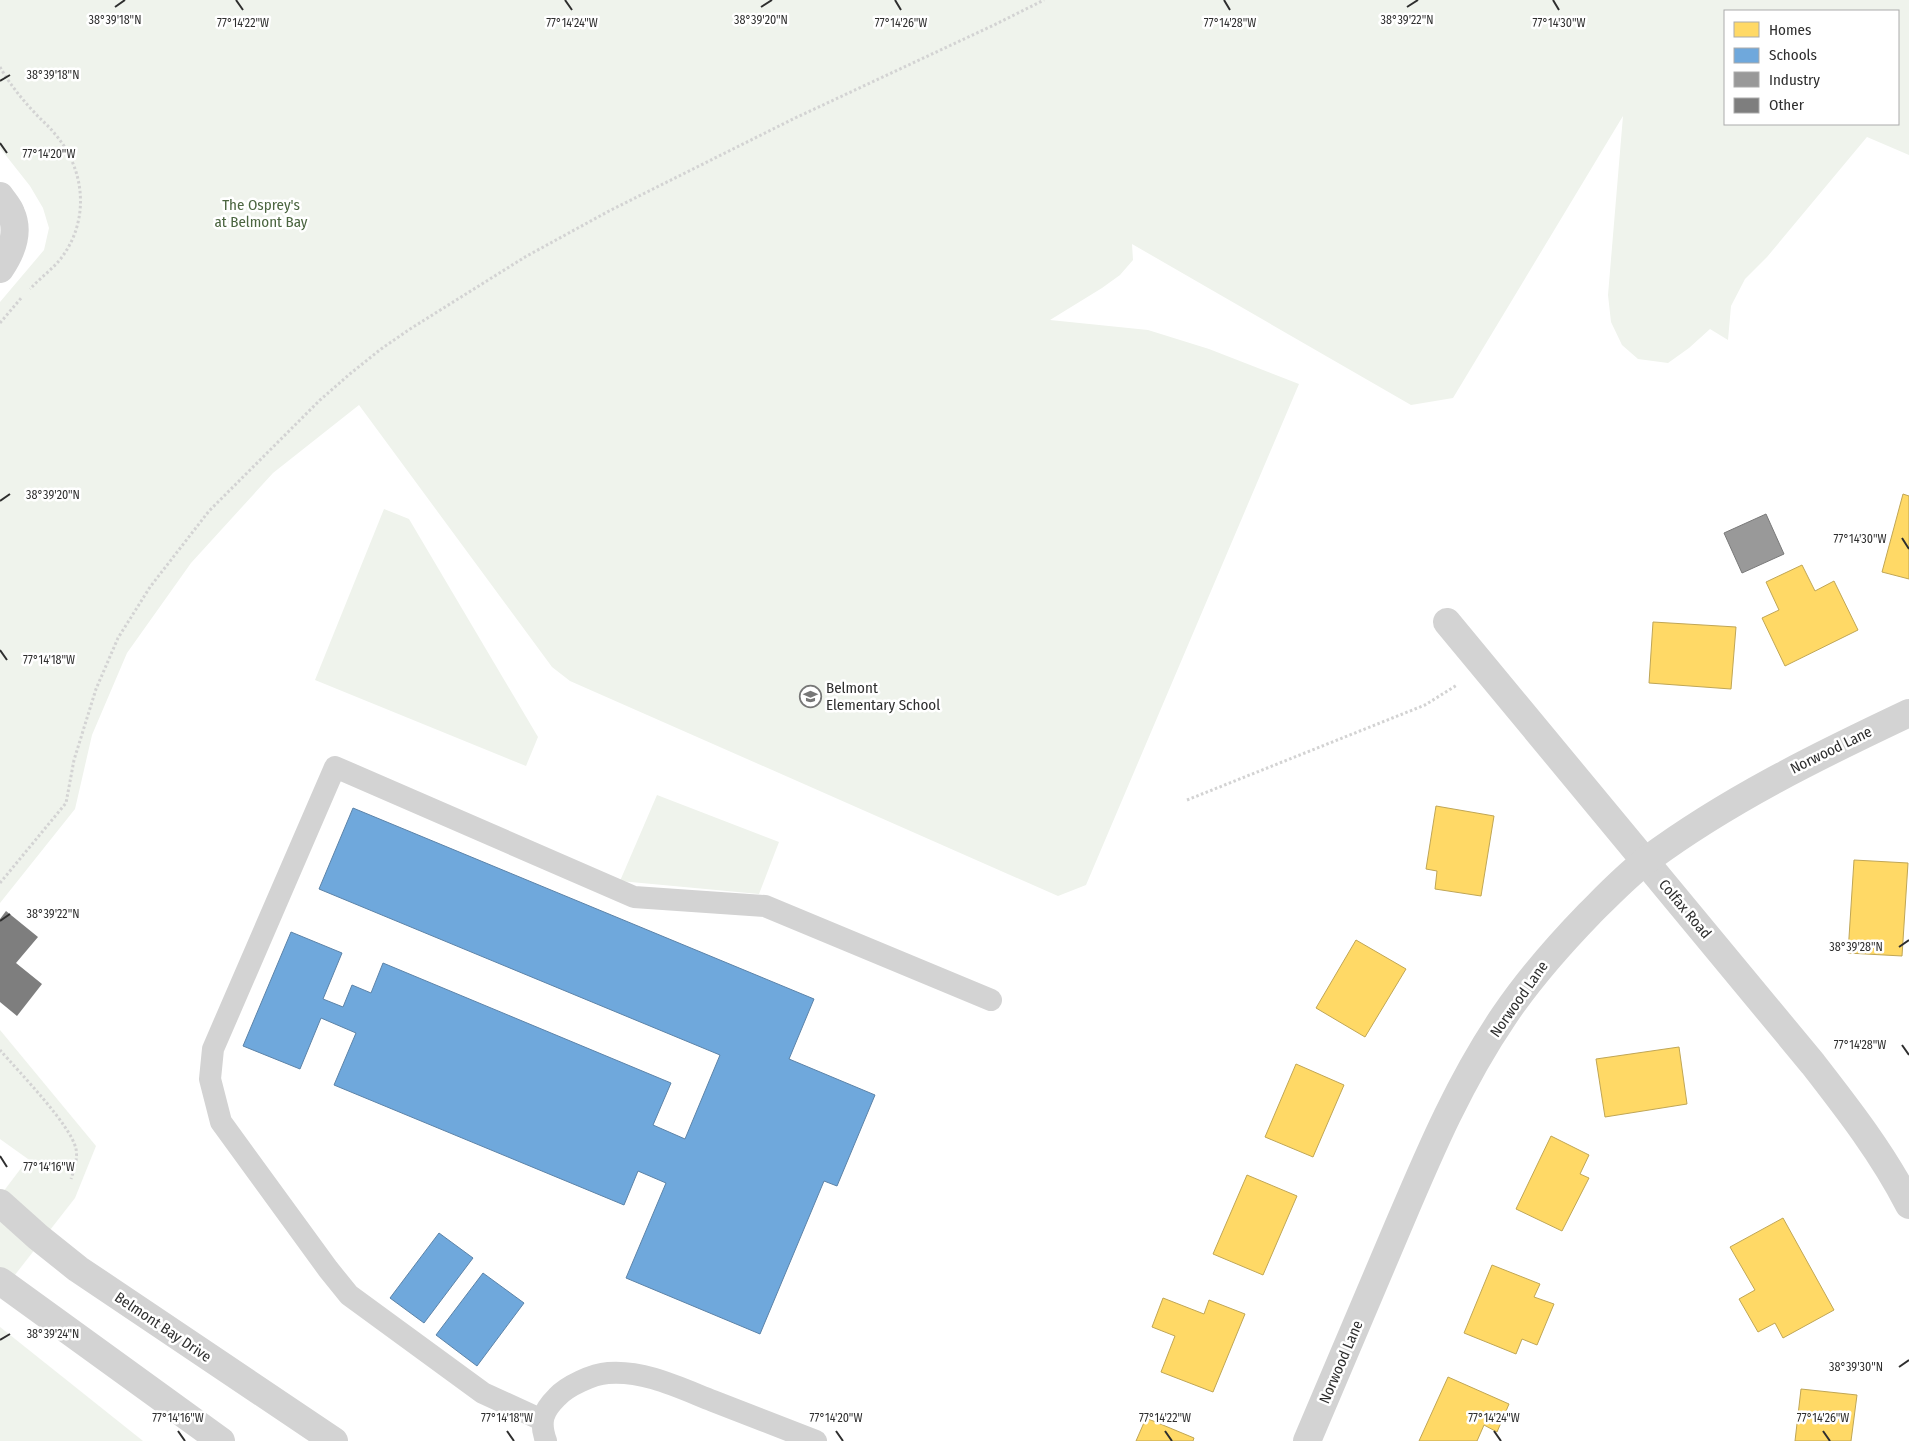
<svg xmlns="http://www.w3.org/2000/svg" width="1909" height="1441" font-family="'Fira Sans Condensed',sans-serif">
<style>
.green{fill:#eff3ec;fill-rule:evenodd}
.homes{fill:#ffd966;stroke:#c0a655}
.schools{fill:#6fa8dc;stroke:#5c83a8}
.industry{fill:#999;stroke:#797979}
.building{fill:#7e7e7e}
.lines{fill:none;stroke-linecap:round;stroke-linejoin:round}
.path{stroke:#d3d3d3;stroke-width:3;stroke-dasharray:2.5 2.5;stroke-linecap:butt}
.service{stroke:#d3d3d3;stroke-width:22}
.minor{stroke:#d3d3d3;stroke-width:28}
.tertiary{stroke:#d3d3d3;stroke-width:28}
.ticks{fill:none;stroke:#2e2e2e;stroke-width:2}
.labels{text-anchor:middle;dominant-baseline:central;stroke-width:5;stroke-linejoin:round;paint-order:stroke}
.park-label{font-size:15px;fill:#4b6540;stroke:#fff}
.poi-label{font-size:15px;fill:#2e2e2e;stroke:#fff;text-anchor:start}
.street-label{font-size:15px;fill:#2e2e2e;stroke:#fff}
.ticks-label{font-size:12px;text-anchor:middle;fill:#2e2e2e;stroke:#fff;stroke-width:5;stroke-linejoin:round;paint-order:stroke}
</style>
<rect width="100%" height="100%" fill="#fff"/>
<g class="green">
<path d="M 0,0 L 1909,0 L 1909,155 L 1867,137 L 1767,257 L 1745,279 L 1731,306 L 1728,340 L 1710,329 L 1689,348 L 1668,363 L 1638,359 L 1622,345 L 1611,322 L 1608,295 L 1623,116 L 1453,398 L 1411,405 L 1132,244 L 1133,260 L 1120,275 L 1102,288 L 1050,320 L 1148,330 L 1209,349 L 1299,384 L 1086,885 L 1058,896 L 570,681 L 552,667 L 359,405 L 273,473 L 191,563 L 127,653 L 92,735 L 75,809 L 0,903 L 0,302 L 44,250 L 49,228 L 43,208 L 30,186 L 0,148 ZM 1725,11 L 1898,11 L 1898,124 L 1725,124 Z"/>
<path d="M 384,509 L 409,519 L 538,737 L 526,766 L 315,680 Z"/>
<path d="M 657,795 L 779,842 L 759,894 L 620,881 Z"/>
<path d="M 0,1030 L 96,1146 L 75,1198 L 0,1294 L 0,1196 L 28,1159 L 0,1139 Z"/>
<path d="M 0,1327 L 143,1441 L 0,1441 Z"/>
</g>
<g class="homes">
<path d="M 1903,494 L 1909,496 L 1909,579 L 1882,572 Z"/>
<path d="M 1802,565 L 1815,591 L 1834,581 L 1858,630 L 1785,666 L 1762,618 L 1779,610 L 1766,582 Z"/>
<path d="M 1653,622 L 1736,627 L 1731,689 L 1649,683 Z"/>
<path d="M 1436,806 L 1494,816 L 1481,896 L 1435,889 L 1437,871 L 1426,869 Z"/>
<path d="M 1854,860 L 1908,863 L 1902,956 L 1848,953 Z"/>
<path d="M 1356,940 L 1406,969 L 1365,1037 L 1316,1008 Z"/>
<path d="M 1679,1047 L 1687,1104 L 1605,1117 L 1596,1059 Z"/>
<path d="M 1296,1064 L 1344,1085 L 1313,1157 L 1265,1137 Z"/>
<path d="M 1551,1136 L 1589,1155 L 1580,1174 L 1589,1178 L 1562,1231 L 1516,1209 Z"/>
<path d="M 1247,1175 L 1297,1196 L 1263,1275 L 1213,1254 Z"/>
<path d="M 1783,1218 L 1834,1310 L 1783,1338 L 1775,1323 L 1758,1332 L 1739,1299 L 1755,1290 L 1730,1247 Z"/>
<path d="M 1492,1265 L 1540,1284 L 1534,1297 L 1554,1304 L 1537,1345 L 1522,1339 L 1516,1354 L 1464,1333 Z"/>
<path d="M 1163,1298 L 1204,1314 L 1209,1300 L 1245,1314 L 1213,1392 L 1161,1372 L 1175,1336 L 1152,1327 Z"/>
<path d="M 1448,1377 L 1509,1404 L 1497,1432 L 1484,1425 L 1477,1441 L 1419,1441 Z"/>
<path d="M 1801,1389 L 1857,1395 L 1851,1441 L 1795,1441 Z"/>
<path d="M 1146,1418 L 1194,1438 L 1193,1441 L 1136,1441 Z"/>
</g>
<g class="schools">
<path d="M 353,808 L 814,999 L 789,1059 L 875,1095 L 837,1186 L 824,1181 L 760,1334 L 626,1278 L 666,1183 L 638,1171 L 624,1205 L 334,1085 L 356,1033 L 321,1018 L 300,1069 L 243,1046 L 291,932 L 342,953 L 323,999 L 343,1007 L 352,985 L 371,993 L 383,963 L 671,1083 L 653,1125 L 685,1139 L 720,1055 L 319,889 Z"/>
<path d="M 439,1233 L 473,1258 L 424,1323 L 390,1298 Z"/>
<path d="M 483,1273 L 524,1303 L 477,1366 L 436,1335 Z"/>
</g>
<path class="industry" d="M 1766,514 L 1784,554 L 1742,573 L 1724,533 Z"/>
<path class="building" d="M 6,911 L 38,937 L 16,963 L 42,984 L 17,1016 L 0,1002 L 0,919 Z"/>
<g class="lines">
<g class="path">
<path d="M 0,67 C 9,83 21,98 34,112 C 41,120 49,126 55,134 C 85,169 90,219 62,257 C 53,269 40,278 30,289"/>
<path d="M 0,323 L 22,297"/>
<path d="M 1187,800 L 1425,705 L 1457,685"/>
<path d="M 0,883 L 66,803 L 74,760 L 96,689 L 118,638 L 150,587 L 209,511 L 320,400 L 351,373 L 381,349 L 410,329 L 525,257 L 609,211 L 793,119 L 994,25 L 1044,0"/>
<path d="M 0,1050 C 18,1071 71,1125 76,1149 C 78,1158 74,1170 71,1179"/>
</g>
<g class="service">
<path d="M 542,1420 L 483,1393 L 349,1295 L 328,1269 L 221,1122 L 210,1079 L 213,1049 L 335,767 L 634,897 L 765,906 L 991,1000"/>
<path d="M 546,1441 C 539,1421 543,1411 557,1397 C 567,1386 593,1374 608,1373 C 644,1370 680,1388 713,1401 C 747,1414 782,1428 816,1441"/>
</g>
<g class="minor">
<path d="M 0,196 C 4,202 9,207 11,213 C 20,233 11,253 0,269"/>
<path d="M 1447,622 L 1813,1064 C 1848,1109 1883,1154 1909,1205"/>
<path d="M 1307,1441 C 1336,1373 1365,1305 1394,1236 C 1426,1161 1457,1085 1504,1016 C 1529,979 1558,946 1589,914 C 1607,896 1626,876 1647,860 C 1728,800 1818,756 1909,713"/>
</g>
<g class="tertiary">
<path d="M 0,1203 L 38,1237 L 78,1269 L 334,1441"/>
<path d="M 0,1281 L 221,1441"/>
</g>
</g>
<path class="ticks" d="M 236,0 L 243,10M 565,0 L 572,10M 895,0 L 901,10M 1224,0 L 1230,10M 1553,0 L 1559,10M 115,7 L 125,0M 761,7 L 772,0M 1407,7 L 1418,0M 0,81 L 10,75M 0,143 L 7,153M 0,501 L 10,494M 1902,538 L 1909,549M 0,650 L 7,660M 0,921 L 10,914M 1899,947 L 1909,940M 1902,1045 L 1909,1055M 0,1156 L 7,1167M 0,1340 L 10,1334M 1899,1367 L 1909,1360M 178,1431 L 185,1441M 507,1431 L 514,1441M 836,1431 L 843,1441M 1165,1431 L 1172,1441M 1494,1431 L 1501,1441M 1823,1431 L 1830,1441"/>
<defs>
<symbol id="school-ring" viewBox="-11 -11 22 22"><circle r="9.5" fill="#fff" stroke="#777" stroke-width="1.5"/><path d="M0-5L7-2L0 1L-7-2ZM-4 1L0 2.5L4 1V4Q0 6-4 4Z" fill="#777"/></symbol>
</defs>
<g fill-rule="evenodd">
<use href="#school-ring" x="798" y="684" width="25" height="25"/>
</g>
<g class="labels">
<g class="park-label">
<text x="261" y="205">The Osprey's<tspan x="261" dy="17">at Belmont Bay</tspan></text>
</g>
<g class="poi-label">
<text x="826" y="688">Belmont<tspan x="826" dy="17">Elementary School</tspan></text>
</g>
<g class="street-label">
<text transform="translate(1831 750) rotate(-26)">Norwood Lane</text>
<text transform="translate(1685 909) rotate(50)">Colfax Road</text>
<text transform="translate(1519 999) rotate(-55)">Norwood Lane</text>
<text transform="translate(163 1327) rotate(34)">Belmont Bay Drive</text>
<text transform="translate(1341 1362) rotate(-67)">Norwood Lane</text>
</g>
</g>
<g class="ticks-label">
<text x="115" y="24">38°39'18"N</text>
<text x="761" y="24">38°39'20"N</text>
<text x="1407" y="24">38°39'22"N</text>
<text x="243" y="27">77°14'22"W</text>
<text x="572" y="27">77°14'24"W</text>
<text x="901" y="27">77°14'26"W</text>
<text x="1230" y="27">77°14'28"W</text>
<text x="1559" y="27">77°14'30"W</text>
<text x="53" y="79">38°39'18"N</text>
<text x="49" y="158">77°14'20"W</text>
<text x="53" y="499">38°39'20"N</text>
<text x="1860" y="543">77°14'30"W</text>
<text x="49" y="664">77°14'18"W</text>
<text x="53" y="918">38°39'22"N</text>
<text x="1856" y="951">38°39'28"N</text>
<text x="1860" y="1049">77°14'28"W</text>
<text x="49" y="1171">77°14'16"W</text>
<text x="53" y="1338">38°39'24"N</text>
<text x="1856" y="1371">38°39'30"N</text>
<text x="178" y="1422">77°14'16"W</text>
<text x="507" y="1422">77°14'18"W</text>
<text x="836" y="1422">77°14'20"W</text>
<text x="1165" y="1422">77°14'22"W</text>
<text x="1494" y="1422">77°14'24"W</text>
<text x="1823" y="1422">77°14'26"W</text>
</g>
<rect x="1724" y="10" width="175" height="115" fill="#ffffff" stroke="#ababab"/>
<rect x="1734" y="22" width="25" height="15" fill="#ffd966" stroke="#ababab"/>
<text x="1769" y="35" font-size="15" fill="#2e2e2e">Homes</text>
<rect x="1734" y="48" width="25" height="15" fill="#6fa8dc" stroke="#ababab"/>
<text x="1769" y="60" font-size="15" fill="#2e2e2e">Schools</text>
<rect x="1734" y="72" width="25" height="15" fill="#999999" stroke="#ababab"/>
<text x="1769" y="85" font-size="15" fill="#2e2e2e">Industry</text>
<rect x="1734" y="98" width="25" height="15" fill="#7e7e7e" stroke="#ababab"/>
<text x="1769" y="110" font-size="15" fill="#2e2e2e">Other</text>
</svg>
